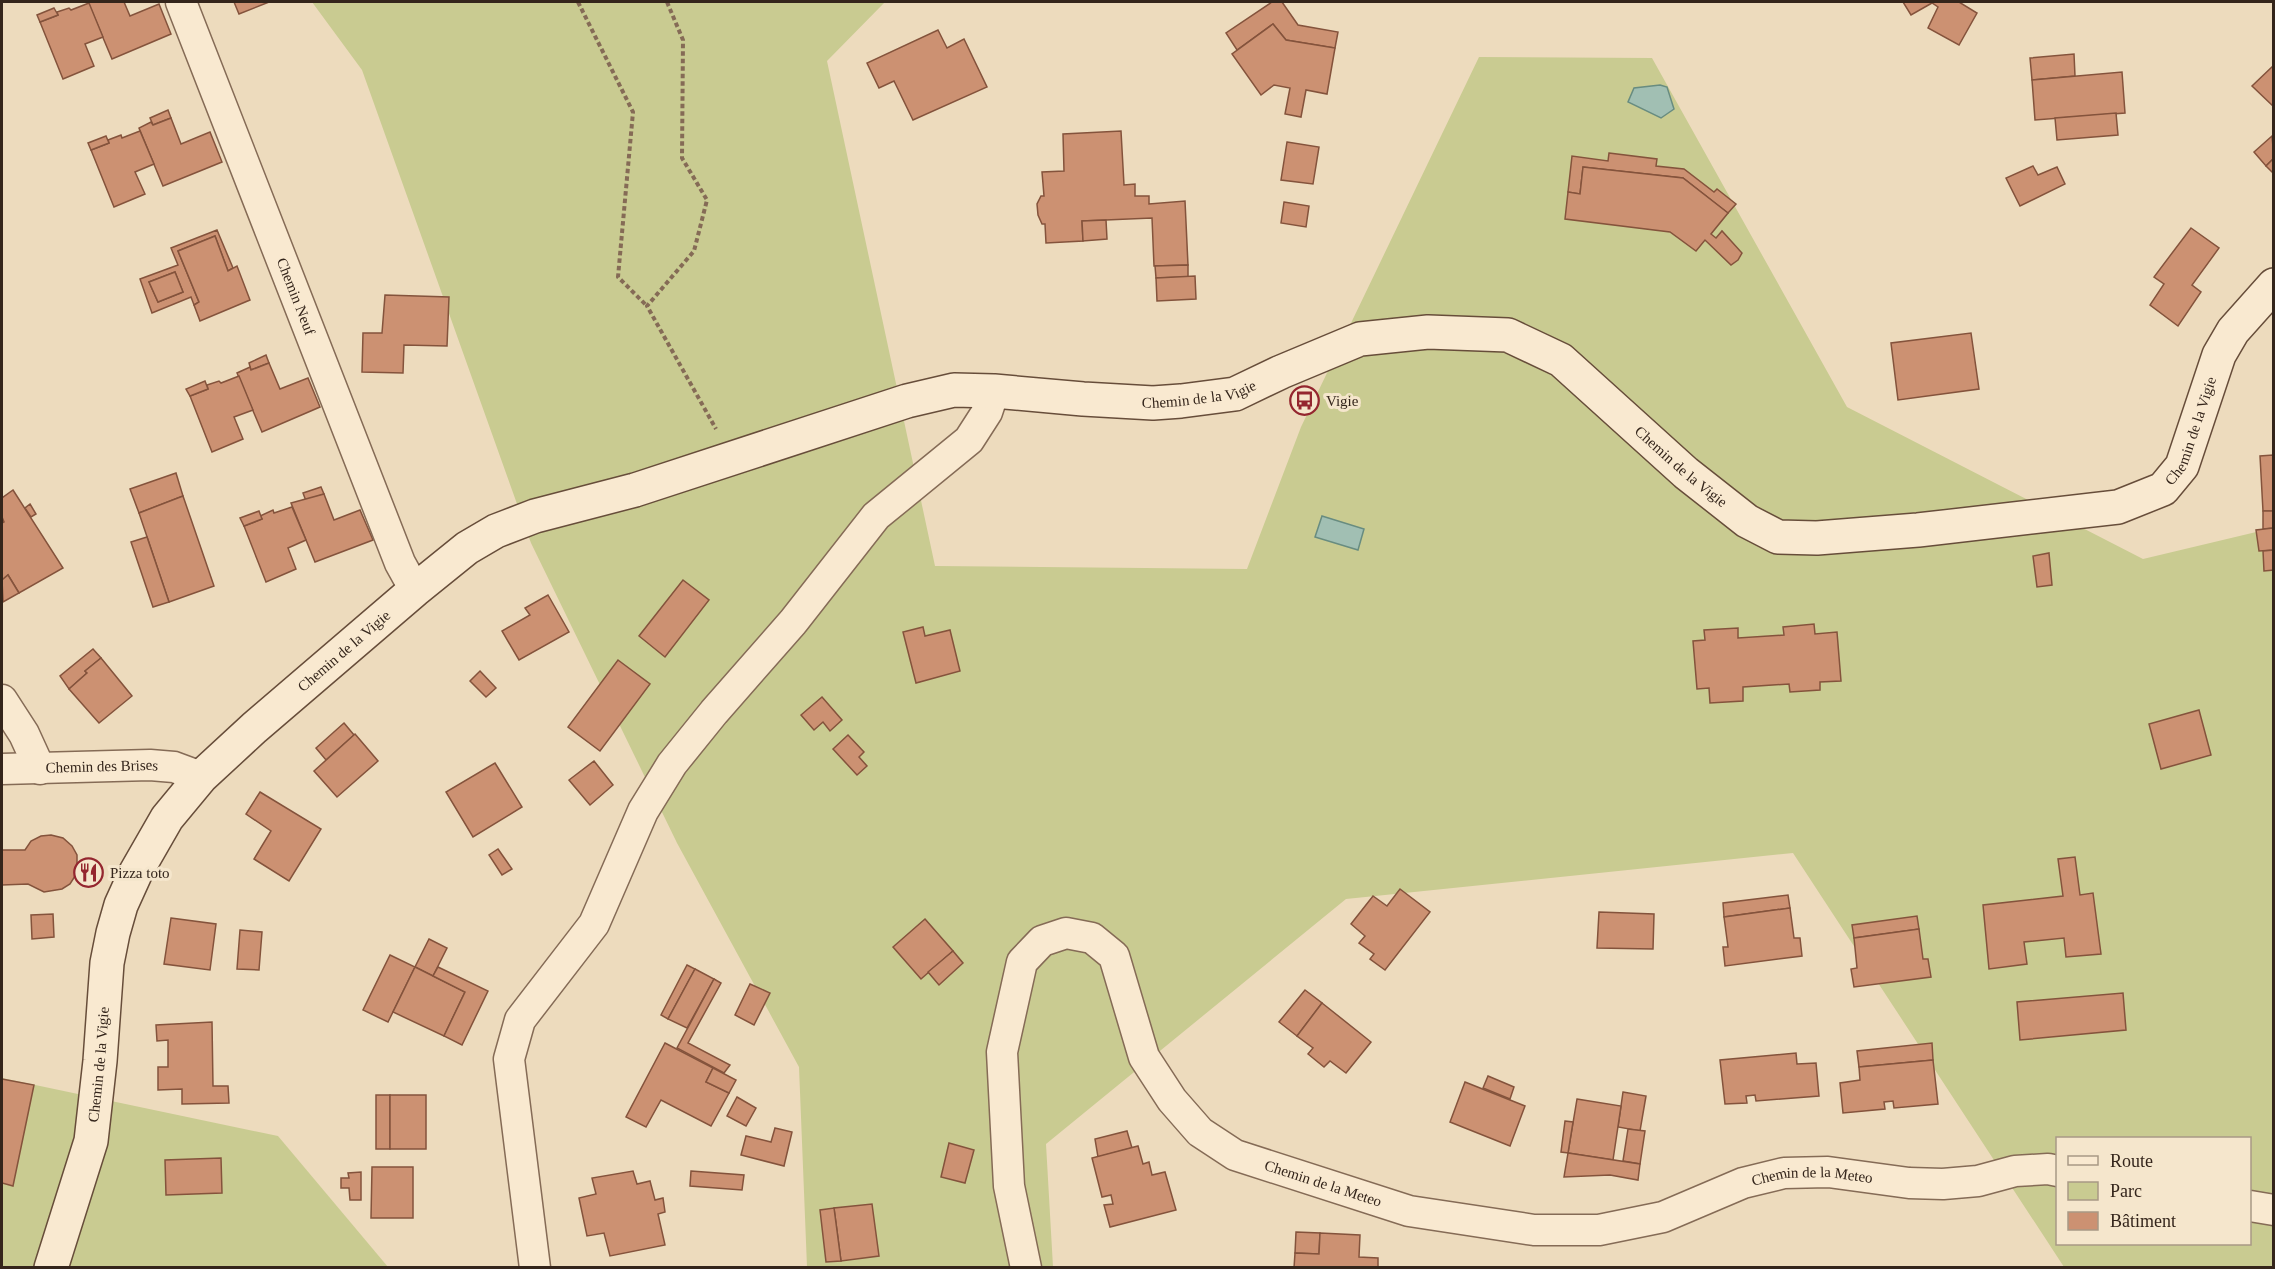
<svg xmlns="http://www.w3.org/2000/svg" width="2275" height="1269" font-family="Georgia,serif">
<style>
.green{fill:#c9cb91;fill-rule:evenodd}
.water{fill:#a1bfb3;stroke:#688c80;stroke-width:1.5}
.building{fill:#cc9172;stroke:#84533c;stroke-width:1.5;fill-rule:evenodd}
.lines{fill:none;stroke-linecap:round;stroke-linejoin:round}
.street-casing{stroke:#856b56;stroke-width:33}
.secondary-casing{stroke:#674d3a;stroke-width:36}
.path{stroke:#856b56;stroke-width:4;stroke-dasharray:4.5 3;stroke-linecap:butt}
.street{stroke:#f9e9d0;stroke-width:30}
.secondary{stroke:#f9e9d0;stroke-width:33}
.labels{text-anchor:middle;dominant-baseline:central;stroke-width:6;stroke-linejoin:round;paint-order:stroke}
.street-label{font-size:15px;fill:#34251b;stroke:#f5e6cc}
.poi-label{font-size:15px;fill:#34251b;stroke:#f5e6cc;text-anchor:start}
</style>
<rect width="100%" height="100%" fill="#eddbbd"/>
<g class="green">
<path d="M 312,2 L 885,2 L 827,61 L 935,566 L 1247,569 L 1301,427 L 1479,57 L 1652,58 L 1847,407 L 2143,559 L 2273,528 L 2273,1267 L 2064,1267 L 1793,853 L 1346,899 L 1046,1144 L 1053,1267 L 807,1267 L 799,1067 L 677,843 L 531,543 L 362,70 ZM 2058,1138 L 2250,1138 L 2250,1244 L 2058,1244 Z"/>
<path d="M 2,1078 L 278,1136 L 388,1267 L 2,1268 Z"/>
</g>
<g class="water">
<path d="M 1660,85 L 1667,87 L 1674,109 L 1661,118 L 1628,102 L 1634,88 Z"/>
<path d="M 1322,516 L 1364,529 L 1358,550 L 1315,537 Z"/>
</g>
<g class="building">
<path d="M 88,2 L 124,2 L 130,16 L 159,4 L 171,34 L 112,59 Z"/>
<path d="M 234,2 L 269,2 L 239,14 Z"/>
<path d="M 1272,2 L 1282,2 L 1298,25 L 1338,32 L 1335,48 L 1286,40 L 1273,24 L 1237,50 L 1226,33 Z"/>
<path d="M 1903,2 L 1959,2 L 1977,13 L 1959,45 L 1928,28 L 1938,7 L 1932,3 L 1911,15 Z"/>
<path d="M 89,3 L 103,37 L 85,44 L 94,66 L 63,79 L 40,22 L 58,15 L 57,12 L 69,8 L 71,10 Z"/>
<path d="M 54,8 L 58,15 L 40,22 L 37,15 Z"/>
<path d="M 1273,24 L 1286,40 L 1335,48 L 1327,94 L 1306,90 L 1301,117 L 1285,114 L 1290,88 L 1274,85 L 1261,95 L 1232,54 Z"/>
<path d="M 938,30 L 947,48 L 964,39 L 987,87 L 913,120 L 894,81 L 879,88 L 867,63 Z"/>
<path d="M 2074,54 L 2075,76 L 2032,80 L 2030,58 Z"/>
<path d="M 2274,65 L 2274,107 L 2252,86 Z"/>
<path d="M 2122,72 L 2125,113 L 2035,120 L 2032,80 Z"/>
<path d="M 168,110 L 171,118 L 153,125 L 150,118 Z"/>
<path d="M 2116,113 L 2118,135 L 2057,140 L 2055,118 Z"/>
<path d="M 171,118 L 181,144 L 210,132 L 222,162 L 163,186 L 139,128 L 151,122 L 153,125 Z"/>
<path d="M 140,131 L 154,164 L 135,172 L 145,194 L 114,207 L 91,150 L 109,143 L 108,140 L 121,135 L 122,138 Z"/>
<path d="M 1121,131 L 1124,185 L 1135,184 L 1135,196 L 1149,196 L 1149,204 L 1185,201 L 1188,265 L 1154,266 L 1152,218 L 1082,221 L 1083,241 L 1046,243 L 1045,224 L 1042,224 L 1038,215 L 1037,204 L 1041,196 L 1044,196 L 1042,172 L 1064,171 L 1063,134 Z"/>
<path d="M 106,136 L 109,143 L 91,150 L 88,143 Z"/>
<path d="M 2272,136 L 2274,158 L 2266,166 L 2254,152 Z"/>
<path d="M 1287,142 L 1319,147 L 1313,184 L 1281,180 Z"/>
<path d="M 1609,153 L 1657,159 L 1656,166 L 1684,169 L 1714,192 L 1717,189 L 1736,204 L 1728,213 L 1683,178 L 1583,167 L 1580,194 L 1568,192 L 1572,156 L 1608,161 Z"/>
<path d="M 2274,158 L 2274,174 L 2266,166 Z"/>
<path d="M 2033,166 L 2038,175 L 2057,167 L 2065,184 L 2020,206 L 2006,178 Z"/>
<path d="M 1583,167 L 1683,178 L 1728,213 L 1711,234 L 1716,238 L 1722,231 L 1742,253 L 1738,260 L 1731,265 L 1705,240 L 1696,251 L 1670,232 L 1565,219 L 1568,192 L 1580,194 Z"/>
<path d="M 1284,202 L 1309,206 L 1306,227 L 1281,223 Z"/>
<path d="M 1106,220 L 1107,239 L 1083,241 L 1082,221 Z"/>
<path d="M 2191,228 L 2219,248 L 2192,285 L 2201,292 L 2178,326 L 2150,305 L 2164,284 L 2154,277 Z"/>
<path d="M 217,230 L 233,268 L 228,271 L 215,236 L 178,251 L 199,302 L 194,305 L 191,297 L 152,313 L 140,279 L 178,265 L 171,248 ZM 175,272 L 183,292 L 158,302 L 149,282 Z"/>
<path d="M 215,236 L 228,271 L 237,266 L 250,300 L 200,321 L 194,305 L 199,302 L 178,251 Z"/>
<path d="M 1188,265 L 1188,277 L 1156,278 L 1155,266 Z"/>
<path d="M 175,272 L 183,292 L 158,302 L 149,282 Z"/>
<path d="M 1195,276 L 1196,299 L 1157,301 L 1156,278 Z"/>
<path d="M 385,295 L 449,297 L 447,346 L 404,345 L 403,373 L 362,372 L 363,333 L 382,333 Z"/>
<path d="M 1971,333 L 1979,389 L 1898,400 L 1891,343 Z"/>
<path d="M 266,355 L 269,363 L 251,370 L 249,363 Z"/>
<path d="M 269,363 L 280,389 L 308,378 L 320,407 L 262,432 L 237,373 L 250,367 L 251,370 Z"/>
<path d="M 239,376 L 253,410 L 234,417 L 243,439 L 212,452 L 190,396 L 208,389 L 207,385 L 219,381 L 221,383 Z"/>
<path d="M 205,381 L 208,389 L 190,396 L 186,389 Z"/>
<path d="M 2273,455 L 2274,511 L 2263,511 L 2260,456 Z"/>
<path d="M 176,473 L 183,496 L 139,513 L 130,489 Z"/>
<path d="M 321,487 L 324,494 L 306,501 L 303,493 Z"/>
<path d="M 13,490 L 63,568 L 19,593 L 8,575 L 2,580 L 2,523 L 4,522 L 2,517 L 2,498 Z"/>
<path d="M 324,494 L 334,520 L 360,510 L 373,540 L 315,562 L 291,503 Z"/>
<path d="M 183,496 L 214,586 L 169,602 L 139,513 Z"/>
<path d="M 30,504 L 36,514 L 31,517 L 25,508 Z"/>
<path d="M 292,507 L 306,540 L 288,548 L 296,569 L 266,582 L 244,526 L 262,519 L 260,516 L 273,510 L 274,513 Z"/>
<path d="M 259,511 L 262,519 L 244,526 L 240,518 Z"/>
<path d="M 2263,511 L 2274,511 L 2274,530 L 2273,528 L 2263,529 Z"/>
<path d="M 2273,528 L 2274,550 L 2259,551 L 2256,530 Z"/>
<path d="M 147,537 L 169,602 L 153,607 L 131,542 Z"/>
<path d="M 2274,550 L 2274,570 L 2264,571 L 2263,551 Z"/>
<path d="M 2049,553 L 2052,585 L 2037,587 L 2033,556 Z"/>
<path d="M 8,575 L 19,593 L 3,602 L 2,580 Z"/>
<path d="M 683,580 L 709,600 L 665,657 L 639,636 Z"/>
<path d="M 548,595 L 569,632 L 519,660 L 502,631 L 530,615 L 525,608 Z"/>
<path d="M 1814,624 L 1815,634 L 1837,632 L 1841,681 L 1820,682 L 1820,690 L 1790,692 L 1789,684 L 1743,687 L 1743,701 L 1710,703 L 1709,688 L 1697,689 L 1693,641 L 1705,640 L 1704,630 L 1738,628 L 1738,638 L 1784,635 L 1783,627 Z"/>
<path d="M 923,627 L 925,636 L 950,630 L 960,671 L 916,683 L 903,632 Z"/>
<path d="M 93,649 L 101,658 L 85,671 L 87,673 L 69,689 L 60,676 Z"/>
<path d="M 101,658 L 132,696 L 99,723 L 69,689 L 87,673 L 85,671 Z"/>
<path d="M 618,660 L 650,684 L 600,751 L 568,727 Z"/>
<path d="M 480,671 L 496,688 L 486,697 L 470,681 Z"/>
<path d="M 822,697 L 842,720 L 830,731 L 823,722 L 814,730 L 801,715 Z"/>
<path d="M 2199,710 L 2211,755 L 2161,769 L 2149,724 Z"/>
<path d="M 344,723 L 354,735 L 326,760 L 316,748 Z"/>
<path d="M 355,734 L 378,761 L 337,797 L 314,771 Z"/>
<path d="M 848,735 L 864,752 L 859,757 L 867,766 L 857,775 L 833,749 Z"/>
<path d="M 594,761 L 613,785 L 590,805 L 569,780 Z"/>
<path d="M 495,763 L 522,807 L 473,837 L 446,792 Z"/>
<path d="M 260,792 L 321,829 L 289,881 L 254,859 L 271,831 L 246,814 Z"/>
<path d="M 51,835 L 63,838 L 72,846 L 77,855 L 77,873 L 70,884 L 62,889 L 44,892 L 28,884 L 2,885 L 2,850 L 25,850 L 31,841 L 41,836 Z"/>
<path d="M 498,849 L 512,869 L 502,875 L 489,855 Z"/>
<path d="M 2075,857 L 2080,895 L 2093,893 L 2101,954 L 2066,957 L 2064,938 L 2024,942 L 2027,964 L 1989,969 L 1983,905 L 2063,896 L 2058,859 Z"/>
<path d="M 1400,889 L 1430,912 L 1385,970 L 1370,959 L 1374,954 L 1359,943 L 1365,936 L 1351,924 L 1373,896 L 1387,906 Z"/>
<path d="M 1788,895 L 1790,908 L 1724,917 L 1723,903 Z"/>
<path d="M 1790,908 L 1794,938 L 1800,938 L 1802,956 L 1725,966 L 1723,947 L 1728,947 L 1724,917 Z"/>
<path d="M 1599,912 L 1654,914 L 1653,949 L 1597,948 Z"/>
<path d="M 53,914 L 54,937 L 32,939 L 31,915 Z"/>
<path d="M 1917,916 L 1919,929 L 1854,938 L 1852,925 Z"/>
<path d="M 171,918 L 216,924 L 210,970 L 164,964 Z"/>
<path d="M 925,919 L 953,951 L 921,979 L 893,947 Z"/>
<path d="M 1919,929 L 1923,959 L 1928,959 L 1931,977 L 1854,987 L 1851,969 L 1857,968 L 1854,938 Z"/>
<path d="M 240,930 L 262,932 L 259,970 L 237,969 Z"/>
<path d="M 429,939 L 447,948 L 433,976 L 415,967 Z"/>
<path d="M 953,951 L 963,963 L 939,985 L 928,972 Z"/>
<path d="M 390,955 L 415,967 L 388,1022 L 363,1010 Z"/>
<path d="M 687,965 L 695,969 L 668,1019 L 661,1015 Z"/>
<path d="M 415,967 L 465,992 L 444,1036 L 393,1012 Z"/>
<path d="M 438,967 L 488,991 L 462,1045 L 444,1036 L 465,992 L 433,976 Z"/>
<path d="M 695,969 L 714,979 L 687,1028 L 668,1019 Z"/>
<path d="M 714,979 L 721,983 L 688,1043 L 730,1065 L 724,1073 L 677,1048 Z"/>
<path d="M 750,984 L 770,993 L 754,1025 L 735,1015 Z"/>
<path d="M 1305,990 L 1322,1003 L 1297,1036 L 1279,1022 Z"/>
<path d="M 2123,993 L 2126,1030 L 2020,1040 L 2017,1002 Z"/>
<path d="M 1322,1003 L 1371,1042 L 1346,1073 L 1330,1061 L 1324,1067 L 1308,1054 L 1313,1048 L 1297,1036 Z"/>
<path d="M 212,1022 L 213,1086 L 228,1086 L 229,1103 L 182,1104 L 182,1089 L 158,1090 L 158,1067 L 168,1067 L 168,1040 L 157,1041 L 156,1025 Z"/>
<path d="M 665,1043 L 713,1068 L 706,1082 L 729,1093 L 711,1126 L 661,1100 L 646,1127 L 626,1117 Z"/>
<path d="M 1932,1043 L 1933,1060 L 1859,1067 L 1857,1051 Z"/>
<path d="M 1796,1053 L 1797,1064 L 1816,1063 L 1819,1096 L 1756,1101 L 1755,1095 L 1746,1096 L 1747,1103 L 1725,1104 L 1720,1060 Z"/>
<path d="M 1933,1060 L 1938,1104 L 1894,1108 L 1893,1101 L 1884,1102 L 1885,1109 L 1843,1113 L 1840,1083 L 1860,1080 L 1859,1067 Z"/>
<path d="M 713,1068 L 736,1080 L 729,1093 L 706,1082 Z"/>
<path d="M 1488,1076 L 1514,1087 L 1510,1099 L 1483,1088 Z"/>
<path d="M 2,1079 L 34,1085 L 13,1186 L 2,1183 Z"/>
<path d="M 1465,1082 L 1525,1106 L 1510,1146 L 1450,1122 Z"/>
<path d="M 1623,1092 L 1646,1096 L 1640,1131 L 1618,1127 Z"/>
<rect x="376" y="1095" width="14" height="54"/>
<rect x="390" y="1095" width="36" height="54"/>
<path d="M 737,1097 L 756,1108 L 746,1126 L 727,1116 Z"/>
<path d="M 1577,1099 L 1621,1106 L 1613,1160 L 1568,1153 Z"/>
<path d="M 1565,1121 L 1573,1122 L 1568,1153 L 1561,1152 Z"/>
<path d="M 775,1128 L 792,1132 L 784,1166 L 741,1155 L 746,1136 L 771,1142 Z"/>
<path d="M 1628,1129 L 1645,1131 L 1640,1164 L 1623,1161 Z"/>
<path d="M 1127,1131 L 1132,1148 L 1098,1157 L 1095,1139 Z"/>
<path d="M 949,1143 L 974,1150 L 965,1183 L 941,1177 Z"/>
<path d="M 1138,1146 L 1143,1164 L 1149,1162 L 1152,1175 L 1165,1172 L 1176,1210 L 1110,1227 L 1104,1205 L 1113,1204 L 1111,1195 L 1102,1197 L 1092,1158 Z"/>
<path d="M 1568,1153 L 1640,1164 L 1638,1180 L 1610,1175 L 1564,1177 Z"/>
<path d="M 221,1158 L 222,1193 L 166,1195 L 165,1160 Z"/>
<path d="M 372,1167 L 413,1167 L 413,1218 L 371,1218 Z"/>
<path d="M 633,1171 L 637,1184 L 650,1181 L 655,1200 L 663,1198 L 665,1212 L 658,1214 L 665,1245 L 610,1256 L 604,1233 L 587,1236 L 579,1198 L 596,1194 L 592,1178 Z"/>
<path d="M 691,1171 L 744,1175 L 742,1190 L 690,1186 Z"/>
<path d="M 361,1172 L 361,1200 L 350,1200 L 349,1188 L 341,1188 L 341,1178 L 349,1178 L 348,1173 Z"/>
<path d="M 872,1204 L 879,1256 L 841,1261 L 834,1208 Z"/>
<path d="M 834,1208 L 841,1261 L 826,1262 L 820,1210 Z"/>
<path d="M 1296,1232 L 1320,1233 L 1319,1254 L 1295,1253 Z"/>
<path d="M 1320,1233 L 1360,1235 L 1359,1257 L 1378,1258 L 1378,1268 L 1294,1268 L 1295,1253 L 1319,1254 Z"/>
</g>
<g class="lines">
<defs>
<g id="street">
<path id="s1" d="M 181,2 L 400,563 L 415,590"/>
<path d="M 2,700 L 24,734 L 40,769"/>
<path id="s2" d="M 2,769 L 150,765 L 174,767 L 201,777"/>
<path d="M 2250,1206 L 2274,1210"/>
<path d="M 535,1268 L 509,1059 L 520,1020 L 594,924 L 643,811 L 672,764 L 714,712 L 793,622 L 876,516 L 969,440 L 987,412 L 994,391"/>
<path id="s3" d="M 1026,1268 L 1009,1186 L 1002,1052 L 1022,962 L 1042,941 L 1066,933 L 1092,938 L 1114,956 L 1144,1057 L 1172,1100 L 1200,1132 L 1235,1155 L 1409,1211 L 1534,1230 L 1599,1230 L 1663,1217 L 1743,1183 L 1784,1173 L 1828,1172 L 1909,1183 L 1943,1184 L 1978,1181 L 2015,1171 L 2048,1169 L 2058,1171"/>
</g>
<g id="secondary">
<path id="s4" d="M 51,1268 L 91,1141 L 100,1061 L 107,963 L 113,933 L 121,905 L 136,872 L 167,818 L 201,777 L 254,728 L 415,590 L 467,548 L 496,531 L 535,516 L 635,490 L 907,401 L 954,390 L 994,391 L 1083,399 L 1153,403 L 1181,401 L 1235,394 L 1281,372 L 1360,339 L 1428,332 L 1508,335 L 1561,360 L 1686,473 L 1747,521 L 1778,537 L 1817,538 L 1918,530 L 2118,507 L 2163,489 L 2182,466 L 2219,355 L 2233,331 L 2274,285"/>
</g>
</defs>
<use href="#street" class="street-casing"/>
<use href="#secondary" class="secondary-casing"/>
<g class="path">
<path d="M 578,2 L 633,112 L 618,277 L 647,306"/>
<path d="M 667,2 L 683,40 L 682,158 L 707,200 L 694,251 L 647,306 L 716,429"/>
</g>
<use href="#street" class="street"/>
<use href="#secondary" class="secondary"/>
</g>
<defs>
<symbol id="bus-ring" viewBox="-11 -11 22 22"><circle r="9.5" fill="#f5e6cc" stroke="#94262f" stroke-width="1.5"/><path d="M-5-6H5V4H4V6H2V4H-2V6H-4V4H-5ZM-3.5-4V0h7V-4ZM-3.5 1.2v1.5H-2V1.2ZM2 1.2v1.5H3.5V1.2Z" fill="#94262f"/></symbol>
<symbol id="restaurant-ring" viewBox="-11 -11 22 22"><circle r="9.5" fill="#f5e6cc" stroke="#94262f" stroke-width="1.5"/><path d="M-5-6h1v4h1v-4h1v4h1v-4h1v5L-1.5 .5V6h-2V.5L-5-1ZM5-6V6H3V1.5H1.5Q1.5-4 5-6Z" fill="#94262f"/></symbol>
</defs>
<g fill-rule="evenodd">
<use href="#bus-ring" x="1288" y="384" width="33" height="33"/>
<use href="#restaurant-ring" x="72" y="856" width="33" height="33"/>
</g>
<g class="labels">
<g class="street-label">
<text stroke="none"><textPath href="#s1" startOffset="316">Chemin Neuf</textPath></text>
<text stroke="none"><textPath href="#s4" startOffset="1634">Chemin de la Vigie</textPath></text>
<text stroke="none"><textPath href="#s4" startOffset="2750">Chemin de la Vigie</textPath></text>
<text stroke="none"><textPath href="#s4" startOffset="2174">Chemin de la Vigie</textPath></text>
<text stroke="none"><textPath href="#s4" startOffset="714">Chemin de la Vigie</textPath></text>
<text stroke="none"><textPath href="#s2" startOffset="100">Chemin des Brises</textPath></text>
<text stroke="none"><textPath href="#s4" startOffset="210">Chemin de la Vigie</textPath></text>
<text stroke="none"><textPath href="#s3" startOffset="1257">Chemin de la Meteo</textPath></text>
<text stroke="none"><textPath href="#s3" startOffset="753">Chemin de la Meteo</textPath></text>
</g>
<g class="poi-label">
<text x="1326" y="401">Vigie</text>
<text x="110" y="873">Pizza toto</text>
</g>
</g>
<rect width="2275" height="1269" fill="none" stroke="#34251b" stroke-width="6"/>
<rect x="2056" y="1137" width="195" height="108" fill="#f5e6cc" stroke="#a89985" stroke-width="1.5"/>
<rect x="2068" y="1156" width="30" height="9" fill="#f9e9d0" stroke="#a89985" stroke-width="1.5"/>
<text x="2110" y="1167" font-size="18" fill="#34251b">Route</text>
<rect x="2068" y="1182" width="30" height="18" fill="#c9cb91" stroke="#a89985" stroke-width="1.5"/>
<text x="2110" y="1197" font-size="18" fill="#34251b">Parc</text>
<rect x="2068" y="1212" width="30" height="18" fill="#cc9172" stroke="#a89985" stroke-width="1.5"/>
<text x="2110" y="1227" font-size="18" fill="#34251b">Bâtiment</text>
</svg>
